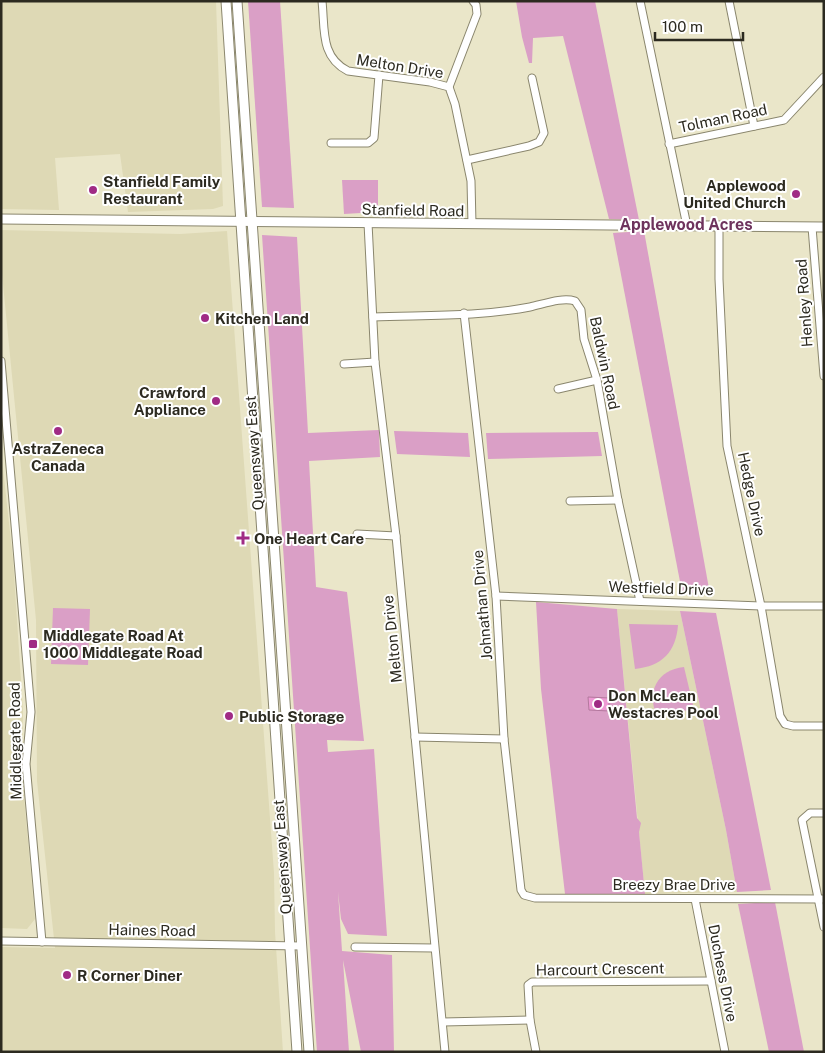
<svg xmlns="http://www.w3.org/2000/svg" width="825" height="1053" font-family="'Public Sans',sans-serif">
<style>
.built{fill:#ded9b5}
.green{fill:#da9fc6}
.water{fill:#ed99d3;stroke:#b3789d}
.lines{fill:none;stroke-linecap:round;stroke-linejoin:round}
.minor-casing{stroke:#8a866d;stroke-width:9}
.tertiary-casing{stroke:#8a866d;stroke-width:11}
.secondary-casing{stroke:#8a866d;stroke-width:11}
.minor{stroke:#fff;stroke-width:7}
.tertiary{stroke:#fff;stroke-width:9}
.secondary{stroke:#fff;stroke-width:9}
.poi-dot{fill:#a02b85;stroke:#fff;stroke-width:2}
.labels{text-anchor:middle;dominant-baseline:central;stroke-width:4;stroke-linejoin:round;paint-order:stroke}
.street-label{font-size:15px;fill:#2c2a20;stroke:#fff}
.poi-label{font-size:15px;font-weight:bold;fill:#2c2a20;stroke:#fff;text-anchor:start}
.neighbourhood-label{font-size:16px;font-weight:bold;fill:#6e335d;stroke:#fff}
</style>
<rect width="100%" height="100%" fill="#eae6c9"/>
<g class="built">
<path d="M 1,1 L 216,1 L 223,206 L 213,209 L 128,212 L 120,154 L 55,158 L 59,210 L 1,209 Z"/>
<path d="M 1,230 L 180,234 L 227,231 L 274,873 L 275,932 L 283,1052 L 1,1052 L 1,947 L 55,948 L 37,781 L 36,620 L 2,274 Z"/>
<path d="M 1,450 L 13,559 L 23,711 L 22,775 L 35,919 L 27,929 L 1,928 Z"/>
<path d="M 617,609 L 680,611 L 726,830 L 737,892 L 645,894 Z"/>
</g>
<g class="green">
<path d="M 248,1 L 280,1 L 294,208 L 262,207 Z"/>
<path d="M 516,1 L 595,1 L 639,220 L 609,219 L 563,36 L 533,38 L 532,63 L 529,63 L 522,37 Z"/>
<path d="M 342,180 L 378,180 L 378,212 L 344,214 Z"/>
<path d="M 644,231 L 710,594 L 682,592 L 613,233 Z"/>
<path d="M 262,235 L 297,237 L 308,433 L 379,430 L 380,457 L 309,461 L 316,587 L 347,592 L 364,741 L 327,740 L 328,752 L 374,749 L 387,936 L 348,934 L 341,919 L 338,892 L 342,951 L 392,955 L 394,1052 L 361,1052 L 343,960 L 349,1052 L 317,1052 Z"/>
<path d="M 394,431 L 468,433 L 470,457 L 397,454 Z"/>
<path d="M 598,432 L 602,456 L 488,459 L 486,433 Z"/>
<path d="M 536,602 L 617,609 L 637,818 L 641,823 L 639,832 L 645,894 L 565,894 L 541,689 Z"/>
<path d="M 53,608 L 90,609 L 88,665 L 51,664 Z"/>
<path d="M 680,611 L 716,613 L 771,890 L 737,892 L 726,830 Z"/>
<path d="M 629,624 L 678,625 C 676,652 662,666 635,669 Z"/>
<path d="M 684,667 L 694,709 L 657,716 C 646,692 657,670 684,667 Z"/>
<path d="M 775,902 L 804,1052 L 769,1052 L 738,904 Z"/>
</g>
<path class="water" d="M 588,697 L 609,698 L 609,711 L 589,710 Z"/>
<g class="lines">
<defs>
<g id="minor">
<path d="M 322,1 C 325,29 320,57 348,71 L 430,82 L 449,87 L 455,104 L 471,181 L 472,224"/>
<path d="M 640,1 L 687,226"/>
<path d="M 729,1 L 754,126"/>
<path d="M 449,87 L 477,14 L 476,5 L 473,1"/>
<path d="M 331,143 L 368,143 L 374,138 L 379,75"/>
<path d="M 669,144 L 784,120 L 824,77"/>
<path d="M 467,160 L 529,146 L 539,142 L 544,133 L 532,78"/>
<path d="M 368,223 L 375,362 L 396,536 L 445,1052"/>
<path d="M 719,227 L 719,279 L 727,446 L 761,606 L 780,716 L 785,724 L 793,726 L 824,726"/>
<path d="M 812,227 L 824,376"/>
<path d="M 464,313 L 496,596 L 504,739 L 521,890 L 524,895 L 535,898 L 824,899"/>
<path d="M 373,317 C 425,315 479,317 530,307 C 544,304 562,297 575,301 L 581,310 L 584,339 L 597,380 L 618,500 L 640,601"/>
<path d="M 1,361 L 31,712 L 26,764 L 42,942"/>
<path d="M 344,364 L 375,362"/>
<path d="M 558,389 L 597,380"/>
<path d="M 570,501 L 618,500"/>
<path d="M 357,534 L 396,536"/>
<path d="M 496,596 L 761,606 L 824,606"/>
<path d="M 415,737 L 504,739"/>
<path d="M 824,813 L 810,813 L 802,820 L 824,927"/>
<path d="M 695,899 L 725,1052"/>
<path d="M 1,941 L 302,946"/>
<path d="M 355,947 L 434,948"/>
<path d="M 443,1022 L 530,1020"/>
<path d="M 536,1052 L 530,1020 L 528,985 L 532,982 L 711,981"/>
</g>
<path id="tertiary" d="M 1,219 L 824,227"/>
<g id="secondary">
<path d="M 226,1 L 297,1052"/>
<path d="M 237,1 L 309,1052"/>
</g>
</defs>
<use href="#minor" class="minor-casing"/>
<use href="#tertiary" class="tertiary-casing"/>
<use href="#secondary" class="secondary-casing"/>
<use href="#minor" class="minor"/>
<use href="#tertiary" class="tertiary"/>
<use href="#secondary" class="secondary"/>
</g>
<g class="poi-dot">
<circle cx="93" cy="190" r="5"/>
<circle cx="796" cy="194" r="5"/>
<circle cx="205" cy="318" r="5"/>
<circle cx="216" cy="401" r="5"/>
<circle cx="58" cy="431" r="5"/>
<path d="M240.5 530.5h5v5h5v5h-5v5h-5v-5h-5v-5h5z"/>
<rect x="28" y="639" width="10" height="10" rx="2.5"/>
<circle cx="598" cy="704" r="5"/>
<circle cx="229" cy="716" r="5"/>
<circle cx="67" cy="975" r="5"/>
</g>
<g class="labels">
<g class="street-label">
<text transform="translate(400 66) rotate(9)">Melton Drive</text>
<text transform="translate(723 118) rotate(-12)">Tolman Road</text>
<text transform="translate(413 210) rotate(1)">Stanfield Road</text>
<text transform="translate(804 303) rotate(-94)">Henley Road</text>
<text transform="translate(605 363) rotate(78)">Baldwin Road</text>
<text transform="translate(254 453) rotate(-94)">Queensway East</text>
<text transform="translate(752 494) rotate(78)">Hedge Drive</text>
<text transform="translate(661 588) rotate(2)">Westfield Drive</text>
<text transform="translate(482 605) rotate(-95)">Johnathan Drive</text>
<text transform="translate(392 639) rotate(-96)">Melton Drive</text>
<text transform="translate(15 741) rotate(-91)">Middlegate Road</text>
<text transform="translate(282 857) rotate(-94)">Queensway East</text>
<text x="674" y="884">Breezy Brae Drive</text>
<text transform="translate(152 930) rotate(1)">Haines Road</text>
<text transform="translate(600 969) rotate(-1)">Harcourt Crescent</text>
<text transform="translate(723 973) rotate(79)">Duchess Drive</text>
</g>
<g class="poi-label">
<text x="103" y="181">Stanfield Family<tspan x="103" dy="17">Restaurant</tspan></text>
<text x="786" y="185" text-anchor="end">Applewood<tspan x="786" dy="17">United Church</tspan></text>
<text x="215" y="318">Kitchen Land</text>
<text x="206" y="392" text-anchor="end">Crawford<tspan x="206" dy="17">Appliance</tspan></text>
<text x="58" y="448" text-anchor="middle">AstraZeneca<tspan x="58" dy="17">Canada</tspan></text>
<text x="254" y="538">One Heart Care</text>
<text x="43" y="635">Middlegate Road At<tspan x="43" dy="17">1000 Middlegate Road</tspan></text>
<text x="608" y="695">Don McLean<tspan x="608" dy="17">Westacres Pool</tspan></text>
<text x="239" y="716">Public Storage</text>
<text x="77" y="975">R Corner Diner</text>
</g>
<g class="neighbourhood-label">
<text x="686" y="224">Applewood Acres</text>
</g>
</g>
<rect width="825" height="1053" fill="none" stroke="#2c2a20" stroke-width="5"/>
<path d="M655 32v8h88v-8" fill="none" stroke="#2c2a20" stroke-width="2.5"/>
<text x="662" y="32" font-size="15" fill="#2c2a20" stroke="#ffffff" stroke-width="4" paint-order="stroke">100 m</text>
</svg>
